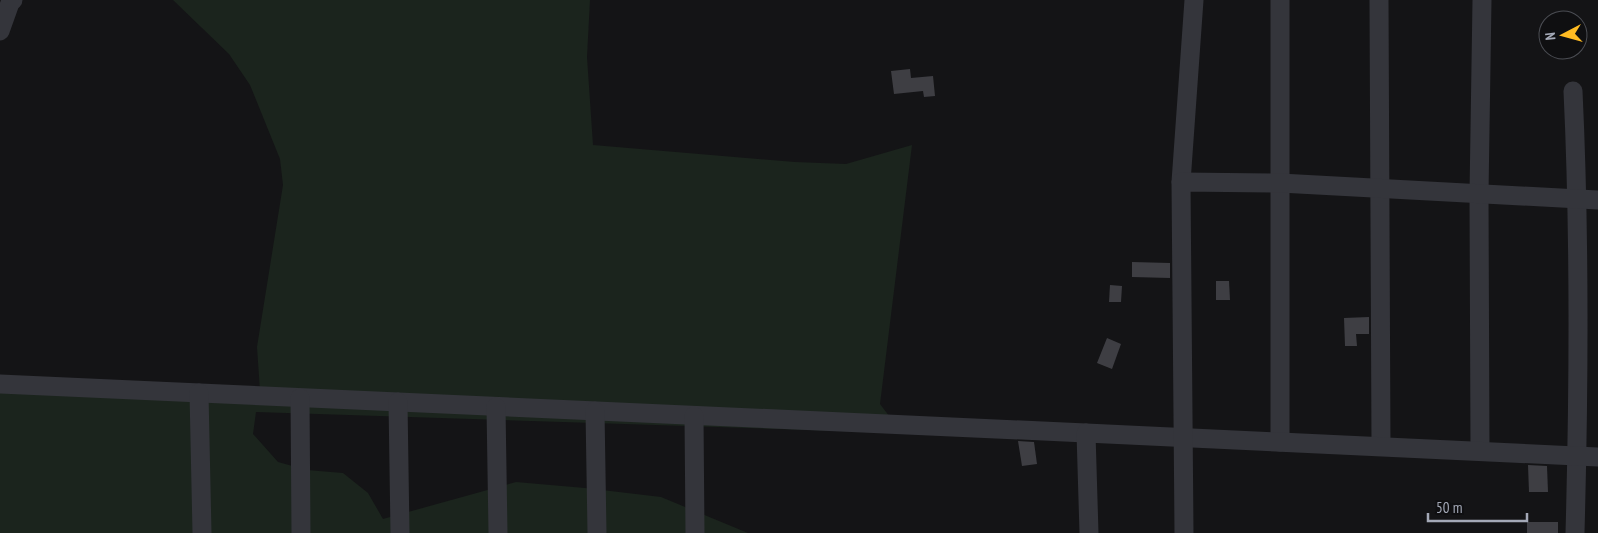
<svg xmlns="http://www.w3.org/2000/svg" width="1598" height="533" font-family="'PT Sans Narrow',sans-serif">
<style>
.green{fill:#1b241d}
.building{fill:#3e3e43}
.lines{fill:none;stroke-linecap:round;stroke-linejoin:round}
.minor{stroke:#34353b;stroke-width:19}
</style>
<rect width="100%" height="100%" fill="#141416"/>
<path class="green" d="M 173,0 L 590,0 L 587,57 L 593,145 L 795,162 L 846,164 L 912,145 L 880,404 L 902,433 L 256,412 L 253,434 L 278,462 L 307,470 L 343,473 L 368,493 L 383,519 L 516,482 L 585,488 L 661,497 L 748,533 L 0,533 L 0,377 L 260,391 L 257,347 L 283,185 L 280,159 L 250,85 L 229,54 Z"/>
<g class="building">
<path d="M 910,69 L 911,78 L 933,76 L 935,96 L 924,97 L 923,91 L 894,94 L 891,71 Z"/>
<path d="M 1132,262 L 1170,263 L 1170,278 L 1132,277 Z"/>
<path d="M 1216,281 L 1229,281 L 1230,300 L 1216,300 Z"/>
<path d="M 1110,285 L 1122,286 L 1121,302 L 1109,302 Z"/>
<path d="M 1369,317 L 1369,334 L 1356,334 L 1357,346 L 1345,346 L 1344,318 Z"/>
<path d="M 1107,338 L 1121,344 L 1112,369 L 1097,363 Z"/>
<path d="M 1018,441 L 1034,442 L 1037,464 L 1022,466 Z"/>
<path d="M 1528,465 L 1547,466 L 1548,492 L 1529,492 Z"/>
<rect x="1527" y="522" width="31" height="11"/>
</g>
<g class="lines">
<g class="minor">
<path d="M 1379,0 L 1381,446"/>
<path d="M 0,31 L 10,3 L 13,0"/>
<path d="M 1573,91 C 1580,238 1579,386 1575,533"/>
<path d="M 1181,182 L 1194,0"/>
<path d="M 0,384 L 1086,433"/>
<path d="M 199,393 L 202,533"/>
<path d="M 300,398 L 301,533"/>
<path d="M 398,402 L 400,533"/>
<path d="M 496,407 L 498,533"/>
<path d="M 595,411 L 597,533"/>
<path d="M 694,416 L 695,533"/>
<path d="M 1280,442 L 1280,0"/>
<path d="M 1480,451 L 1479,194 L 1482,0"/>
<path d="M 1089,533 L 1086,433 L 1598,457"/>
<path d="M 1184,533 L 1181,182 L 1280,183 L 1598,200"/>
</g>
</g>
<g transform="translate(1563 35) rotate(264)"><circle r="24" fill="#0f0f11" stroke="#4b4d53"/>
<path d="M0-4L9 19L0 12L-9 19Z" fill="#ffbb22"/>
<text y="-8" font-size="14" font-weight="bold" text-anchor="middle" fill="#a4a9b7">N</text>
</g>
<path d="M1428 513v8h99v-8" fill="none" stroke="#a4a9b7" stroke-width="2.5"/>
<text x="1436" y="513" font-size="15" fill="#a4a9b7" stroke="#0f0f11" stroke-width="4" paint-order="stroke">50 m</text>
</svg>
